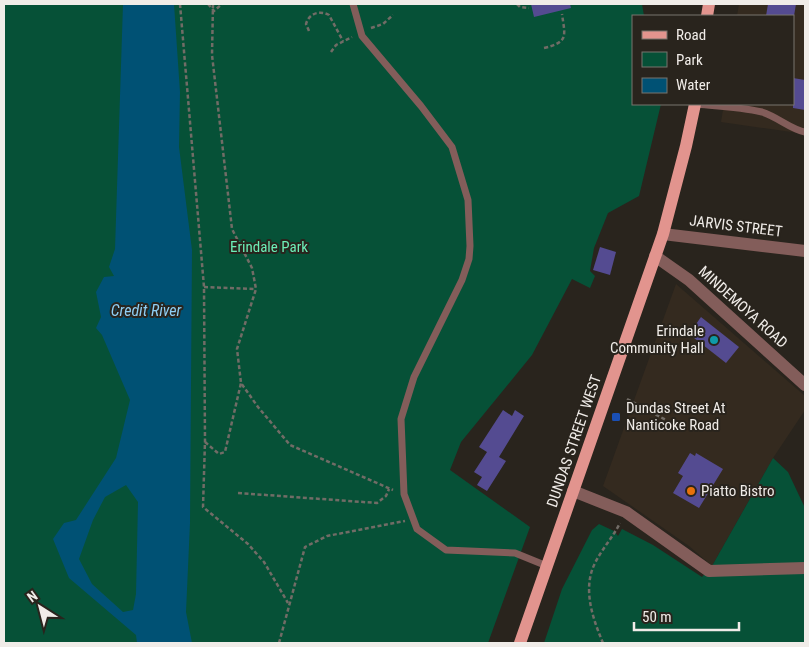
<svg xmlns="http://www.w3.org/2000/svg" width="809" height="647" font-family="'Roboto Condensed',sans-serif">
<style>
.built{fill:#342a1f}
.green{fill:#065137}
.water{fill:#005174;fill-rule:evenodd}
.building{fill:#544b91}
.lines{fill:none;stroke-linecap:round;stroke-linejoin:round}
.path{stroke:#716c66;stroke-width:2.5;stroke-dasharray:4 2.5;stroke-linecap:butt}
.service{stroke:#835d5a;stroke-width:7}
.minor{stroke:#835d5a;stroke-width:12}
.primary{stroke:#e2948e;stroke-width:12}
.culture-dot{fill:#0f9aa8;stroke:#29241d;stroke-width:2}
.transit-dot{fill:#1a4fb4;stroke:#29241d;stroke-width:2}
.food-dot{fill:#e8710a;stroke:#29241d;stroke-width:2}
.labels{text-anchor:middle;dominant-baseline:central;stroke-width:4;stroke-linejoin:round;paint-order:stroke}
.street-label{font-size:15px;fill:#f0ece8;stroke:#29241d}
.park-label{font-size:15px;fill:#6cefb8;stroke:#29241d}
.poi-label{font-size:15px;fill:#f0ece8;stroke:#29241d;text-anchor:start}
.water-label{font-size:16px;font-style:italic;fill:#8fcff5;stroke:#29241d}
</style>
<rect width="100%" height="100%" fill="#29241d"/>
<g class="built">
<path d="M 739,4 L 805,4 L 805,134 L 721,122 L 724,104 L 793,104 L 793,16 L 737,16 Z"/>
<path d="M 676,284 L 805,396 L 805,410 L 773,458 L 712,566 L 689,546 L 603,486 Z"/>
</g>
<g class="green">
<path d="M 4,4 L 642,4 L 644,16 L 633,16 L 633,104 L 661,104 L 639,196 L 608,213 L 594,248 L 590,271 L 595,276 L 590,288 L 572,279 L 532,355 L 461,442 L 450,470 L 530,527 L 488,643 L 4,643 Z"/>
<path d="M 773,458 L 788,472 L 805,508 L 805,643 L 544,643 L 562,589 L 592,530 L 599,524 L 614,531 L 618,536 L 622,529 L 653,545 L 702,577 L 712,566 Z"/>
</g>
<path class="water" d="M 123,4 L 174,4 L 180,92 L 179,147 L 192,250 L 190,523 L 186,612 L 192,643 L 137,643 L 136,635 L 69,578 L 53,539 L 64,523 L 76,520 L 116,458 L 130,400 L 102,335 L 96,328 L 101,317 L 96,292 L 104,277 L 114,276 L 109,267 L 115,249 ZM 126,485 L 138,502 L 136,594 L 133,610 L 123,612 L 92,584 L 79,559 L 93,520 L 105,497 Z"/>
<g class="building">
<path d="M 531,4 L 570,4 L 571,8 L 534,17 Z"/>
<path d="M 768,4 L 796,4 L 794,16 L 766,16 Z"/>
<path d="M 793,78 L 805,80 L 805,110 L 793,108 Z"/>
<path d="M 600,247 L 616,252 L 610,275 L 593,270 Z"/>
<path d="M 701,317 L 739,347 L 726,363 L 689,334 Z"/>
<path d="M 503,410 L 512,416 L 515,410 L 524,416 L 499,457 L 506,461 L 487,491 L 477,485 L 482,477 L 474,472 L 487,452 L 479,447 Z"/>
<path d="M 690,453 L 695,456 L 696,453 L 723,469 L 699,508 L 673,493 L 683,476 L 678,473 Z"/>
</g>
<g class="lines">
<g class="path">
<path d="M 180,4 L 204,287 L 205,441 L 203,507 L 248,544 L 264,562 L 288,603"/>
<path d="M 208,4 L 214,11 L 222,4"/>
<path d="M 213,4 L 212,55 L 232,229 L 252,268 L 256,289 L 237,349 L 241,383 L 258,407 L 290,445 L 393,490"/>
<path d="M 517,4 L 520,7 L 529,8"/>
<path d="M 371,28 L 383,24 L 393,15"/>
<path d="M 309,31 L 306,24 C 309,13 320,10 329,15 L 343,41"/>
<path d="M 544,48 C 569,42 565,36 562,14"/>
<path d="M 331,52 L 336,45 L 352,37"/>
<path d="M 204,287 L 256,289"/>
<path d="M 627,399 L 666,420"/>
<path d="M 205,442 L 219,454 L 225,452 L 241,383"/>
<path d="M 238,493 L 377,503 L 386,496 L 389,489"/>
<path d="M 279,643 L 305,547 L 327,536 L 405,521"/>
<path d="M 603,643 C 593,619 582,589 595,563 C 602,549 613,537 620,523"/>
</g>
<g class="service">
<path d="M 353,4 L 362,36 L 421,106 L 452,147 L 468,200 L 470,246 L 469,259 L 462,280 L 414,377 L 401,419 L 404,494 L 417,529 L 446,550 L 515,553 L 547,566"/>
<path d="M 695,104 C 717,106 741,107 762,112 C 778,117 790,129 805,132"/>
</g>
<g class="minor">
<path d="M 663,234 L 805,251"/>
<path d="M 655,256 L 689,280 L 805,385"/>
<path d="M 573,491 L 626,512 L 709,571 L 805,568"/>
</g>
<g class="primary">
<path d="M 707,16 L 709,4"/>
<path d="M 520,643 L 663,234 L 686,146 L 695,104"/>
</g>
</g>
<circle class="culture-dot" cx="714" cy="340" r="5"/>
<rect class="transit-dot" x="611" y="412" width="10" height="10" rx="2.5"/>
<circle class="food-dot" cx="691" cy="491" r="5"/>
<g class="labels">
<g class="street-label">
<text transform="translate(736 226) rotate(7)">JARVIS STREET</text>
<text transform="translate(743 307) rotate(42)">MINDEMOYA ROAD</text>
<text transform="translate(574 441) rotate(-71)">DUNDAS STREET WEST</text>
</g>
<g class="park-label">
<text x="269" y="247">Erindale Park</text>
</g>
<g class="poi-label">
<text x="704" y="331" text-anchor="end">Erindale<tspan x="704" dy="17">Community Hall</tspan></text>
<text x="626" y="408">Dundas Street At<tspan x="626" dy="17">Nanticoke Road</tspan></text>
<text x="701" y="491">Piatto Bistro</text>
</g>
<g class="water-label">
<text x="146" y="310">Credit River</text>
</g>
</g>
<rect width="809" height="647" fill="none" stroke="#f0ece8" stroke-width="10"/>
<rect x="632" y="15" width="162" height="90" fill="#29241d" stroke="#79746e"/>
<rect x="642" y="31" width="25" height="8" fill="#e2948e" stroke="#79746e"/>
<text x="676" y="40" font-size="15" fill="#f0ece8">Road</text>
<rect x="642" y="52" width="25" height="15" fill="#065137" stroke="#79746e"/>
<text x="676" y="65" font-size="15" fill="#f0ece8">Park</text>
<rect x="642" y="78" width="25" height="15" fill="#005174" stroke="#79746e"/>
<text x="676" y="90" font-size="15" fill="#f0ece8">Water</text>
<g transform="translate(40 607) rotate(324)" stroke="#29241d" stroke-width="4" paint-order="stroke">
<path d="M0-4L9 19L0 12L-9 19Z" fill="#f0ece8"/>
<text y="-8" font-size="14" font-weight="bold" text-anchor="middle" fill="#f0ece8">N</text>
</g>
<path d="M634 622v8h105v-8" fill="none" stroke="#f0ece8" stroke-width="2.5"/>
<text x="642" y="622" font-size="15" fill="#f0ece8" stroke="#29241d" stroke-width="4" paint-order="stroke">50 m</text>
</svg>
